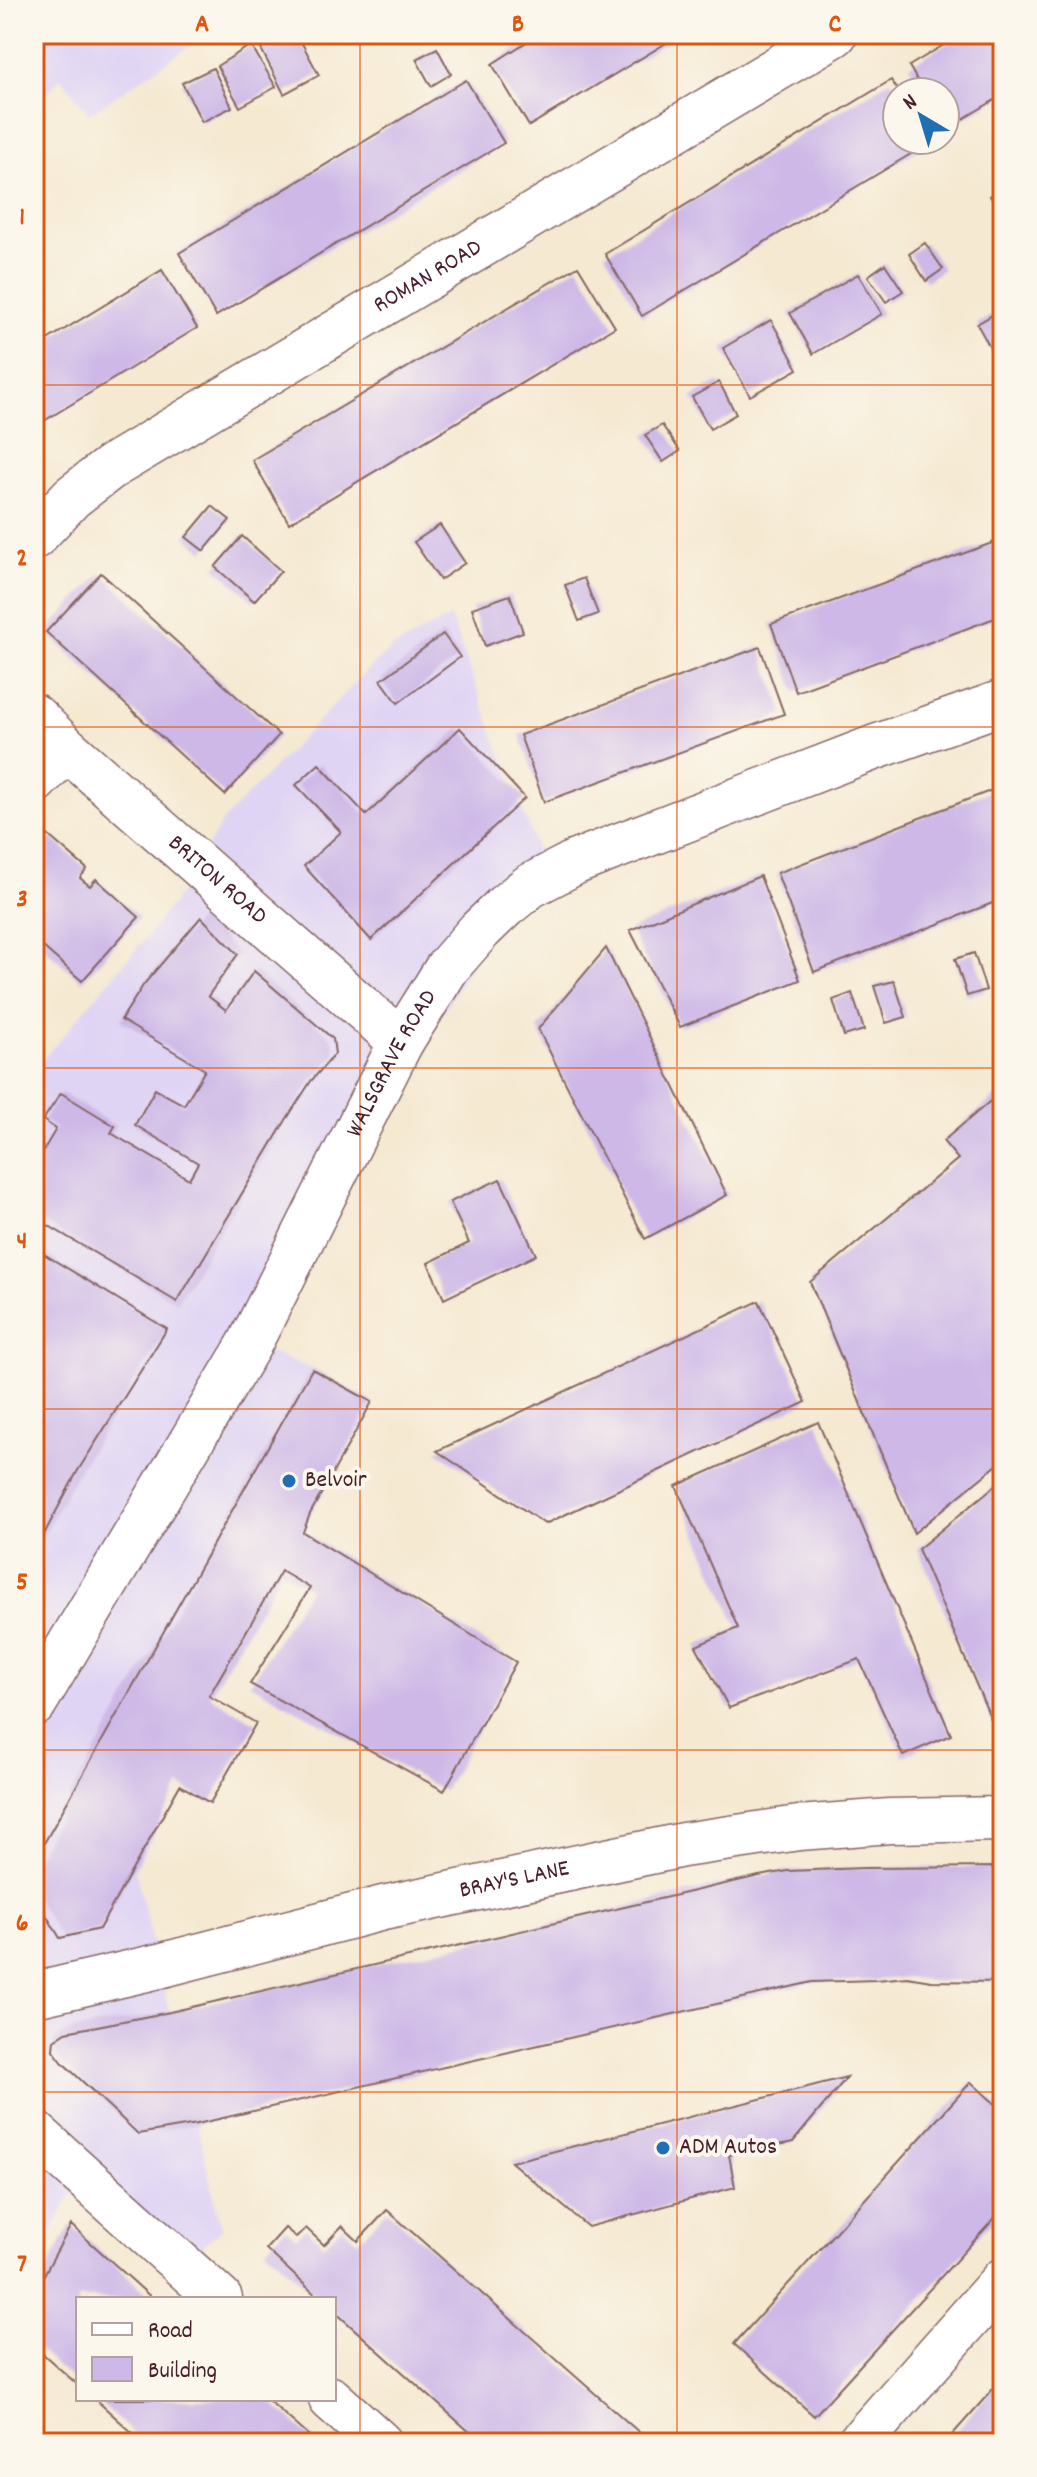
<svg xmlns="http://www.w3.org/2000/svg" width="1037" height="2477" font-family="Dekko,sans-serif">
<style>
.built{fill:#e0d4f4}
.building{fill:#cdb8e7}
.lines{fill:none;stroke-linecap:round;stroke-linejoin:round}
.street-casing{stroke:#866665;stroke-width:47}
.highway-casing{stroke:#866665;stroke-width:47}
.street{stroke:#fff;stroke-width:44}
.highway{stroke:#fff;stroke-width:44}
.grid{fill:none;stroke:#e0560e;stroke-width:2;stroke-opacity:0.55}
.poi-dot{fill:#1f6fb2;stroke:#fbf7ec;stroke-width:3}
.labels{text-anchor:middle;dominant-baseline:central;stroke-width:8;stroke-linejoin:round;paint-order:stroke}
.street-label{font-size:24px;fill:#4a1f2b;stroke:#fbf7ec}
.poi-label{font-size:24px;fill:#4a1f2b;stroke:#fbf7ec;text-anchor:start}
.neatline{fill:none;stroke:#e0560e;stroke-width:3}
.grid-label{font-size:26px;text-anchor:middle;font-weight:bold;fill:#e0560e}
</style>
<rect width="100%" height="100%" fill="#fbf7ec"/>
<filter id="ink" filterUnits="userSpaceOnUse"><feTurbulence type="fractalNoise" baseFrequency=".0125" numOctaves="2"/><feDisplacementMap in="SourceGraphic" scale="16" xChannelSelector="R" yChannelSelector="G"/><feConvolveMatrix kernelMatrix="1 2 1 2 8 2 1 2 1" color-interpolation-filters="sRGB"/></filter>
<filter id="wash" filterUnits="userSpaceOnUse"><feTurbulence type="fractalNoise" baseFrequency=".006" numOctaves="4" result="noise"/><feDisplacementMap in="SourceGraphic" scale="32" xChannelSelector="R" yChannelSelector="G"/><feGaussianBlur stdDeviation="1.8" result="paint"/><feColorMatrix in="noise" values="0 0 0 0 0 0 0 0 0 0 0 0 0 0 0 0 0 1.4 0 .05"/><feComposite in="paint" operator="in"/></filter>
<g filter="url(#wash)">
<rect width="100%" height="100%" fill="#f5e9d2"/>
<g class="built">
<path d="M 34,34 L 208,34 L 89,114 L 61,77 L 34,108 Z"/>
<path d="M 450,617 L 547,876 L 505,906 L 250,1345 L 312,1369 L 372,1402 L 374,1406 L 310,1514 L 303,1536 L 209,1696 L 256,1723 L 210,1803 L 179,1786 L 135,1869 L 222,2229 L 180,2264 L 82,2175 L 34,2263 L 34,1070 L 148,935 L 180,893 L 222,822 L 367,670 L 391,649 Z"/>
</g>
<g id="blocks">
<g class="building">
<path d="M 275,34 L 297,34 L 319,75 L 284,94 L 258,43 Z"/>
<path d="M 539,34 L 681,34 L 529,126 L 492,64 Z"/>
<path d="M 962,34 L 1003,34 L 1003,95 L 946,129 L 945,92 L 924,92 L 909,66 Z"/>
<path d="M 251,45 L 276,87 L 240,107 L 217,66 Z"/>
<path d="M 437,48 L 451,74 L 431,86 L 416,59 Z"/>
<path d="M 213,68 L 232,107 L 202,122 L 182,83 Z"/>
<path d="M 466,80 L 504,143 L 216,316 L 179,253 Z"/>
<path d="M 891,80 L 899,92 L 897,140 L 927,140 L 929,143 L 642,316 L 605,254 Z"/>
<path d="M 1003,187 L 1003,215 L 990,196 Z"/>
<path d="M 925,243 L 943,269 L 926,281 L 909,254 Z"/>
<path d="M 885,264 L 903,291 L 886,302 L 868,276 Z"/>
<path d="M 578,266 L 615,327 L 289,523 L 252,460 Z"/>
<path d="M 162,270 L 197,328 L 34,427 L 34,348 Z"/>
<path d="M 858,274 L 882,314 L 813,354 L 790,313 Z"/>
<path d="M 1003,309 L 1003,371 L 977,324 Z"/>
<path d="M 771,320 L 798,369 L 750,396 L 723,348 Z"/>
<path d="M 719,382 L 736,414 L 710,429 L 692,397 Z"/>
<path d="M 662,425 L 680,451 L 663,462 L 645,435 Z"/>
<path d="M 212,506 L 230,520 L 204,551 L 186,537 Z"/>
<path d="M 440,525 L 465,563 L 440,580 L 414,542 Z"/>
<path d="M 242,536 L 281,571 L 254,601 L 215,567 Z"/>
<path d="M 1003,539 L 1003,615 L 796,692 L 771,624 Z"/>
<path d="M 101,573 L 279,735 L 225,795 L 46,632 Z"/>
<path d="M 584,578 L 598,614 L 579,621 L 565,585 Z"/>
<path d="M 510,595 L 523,632 L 485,646 L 472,608 Z"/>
<path d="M 443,634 L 460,657 L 398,703 L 381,680 Z"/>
<path d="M 760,647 L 784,714 L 544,802 L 520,735 Z"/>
<path d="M 460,728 L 525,798 L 371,940 L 304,866 L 341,832 L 296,785 L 319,764 L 366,815 Z"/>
<path d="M 1003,786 L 1003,899 L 814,972 L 777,873 Z"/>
<path d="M 42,830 L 87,869 L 80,878 L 90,886 L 96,879 L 139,917 L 82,981 L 34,939 L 34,839 Z"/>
<path d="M 760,876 L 800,980 L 680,1027 L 630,930 Z"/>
<path d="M 201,917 L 238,954 L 208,996 L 226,1010 L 254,971 L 333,1039 L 335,1054 L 311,1081 L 286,1120 L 177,1302 L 34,1217 L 34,1166 L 56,1129 L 43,1120 L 61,1093 L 115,1126 L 111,1133 L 189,1179 L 198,1163 L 135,1125 L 155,1089 L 184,1105 L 205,1070 L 121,1020 L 144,984 Z"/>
<path d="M 606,948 L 727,1195 L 645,1239 L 538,1029 Z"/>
<path d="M 974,953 L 986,990 L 967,996 L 955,959 Z"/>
<path d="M 894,981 L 906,1017 L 886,1023 L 874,986 Z"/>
<path d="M 852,993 L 864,1030 L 844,1036 L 833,1000 Z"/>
<path d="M 1001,1092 L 1003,1460 L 914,1533 L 810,1282 L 958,1159 L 943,1141 Z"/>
<path d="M 500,1179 L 536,1255 L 444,1299 L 428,1263 L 469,1243 L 450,1202 Z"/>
<path d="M 34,1248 L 167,1329 L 77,1472 L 34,1553 Z"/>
<path d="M 759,1301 L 806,1402 L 545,1524 L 437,1451 Z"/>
<path d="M 312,1369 L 372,1402 L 310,1514 L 303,1532 L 516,1662 L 444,1791 L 250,1684 L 310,1588 L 281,1571 L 209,1696 L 256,1723 L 210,1803 L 180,1785 L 99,1929 L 60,1938 L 34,1895 L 34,1861 Z"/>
<path d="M 818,1422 L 951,1735 L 903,1756 L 859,1659 L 729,1708 L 696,1646 L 738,1628 L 676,1486 Z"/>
<path d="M 1003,1479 L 1003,1747 L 918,1549 Z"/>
<path d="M 1003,1867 L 1003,1982 L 931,1981 L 907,1977 L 876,1980 L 812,1982 L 197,2124 L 138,2134 L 63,2063 L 53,2050 L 54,2040 L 66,2032 L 170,2012 L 759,1876 L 788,1871 L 863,1868 Z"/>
<path d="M 847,2077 L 793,2142 L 729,2155 L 735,2187 L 588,2227 L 511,2162 Z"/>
<path d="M 971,2082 L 1003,2111 L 1003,2209 L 814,2416 L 734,2344 Z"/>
<path d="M 387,2210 L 641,2434 L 633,2443 L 482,2443 L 334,2311 L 334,2299 L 320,2299 L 266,2249 L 285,2228 L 296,2237 L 306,2228 L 324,2245 L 342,2226 L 358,2241 Z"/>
<path d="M 71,2225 L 153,2299 L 78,2299 L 78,2385 L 34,2346 L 34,2293 Z"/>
<path d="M 1003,2378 L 1003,2443 L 945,2443 L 992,2390 Z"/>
<path d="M 95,2399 L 267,2399 L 317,2443 L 144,2443 Z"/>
</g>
</g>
</g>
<g filter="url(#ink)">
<use href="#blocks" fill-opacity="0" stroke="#866665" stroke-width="2"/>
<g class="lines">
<defs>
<g id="street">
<path id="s1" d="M 34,537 L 72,497 L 111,467 L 835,34"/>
<path id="s2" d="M 34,716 L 67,749 L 401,1042"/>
<path d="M 34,782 L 67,749"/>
<path id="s3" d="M 34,1995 L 159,1966 L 383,1908 L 683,1845 L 799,1828 L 890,1821 L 1003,1819"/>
<path d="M 34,2132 L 220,2299"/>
<path d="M 331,2399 L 380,2443"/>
<path d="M 859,2443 L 1003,2280"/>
</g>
<g id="highway">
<path id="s4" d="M 34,1704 L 249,1345 L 401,1042 L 447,968 L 479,931 L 505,906 L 530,886 L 576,862 L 873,748 L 1003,702"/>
</g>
</defs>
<use href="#street" class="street-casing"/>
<use href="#highway" class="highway-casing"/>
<use href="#street" class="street"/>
<use href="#highway" class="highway"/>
</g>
</g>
<path class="grid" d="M 360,34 L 360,2443M 677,34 L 677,2443M 34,385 L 1003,385M 34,727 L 1003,727M 34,1068 L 1003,1068M 34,1409 L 1003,1409M 34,1750 L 1003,1750M 34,2092 L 1003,2092"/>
<g class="poi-dot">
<circle cx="289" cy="1481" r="8"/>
<circle cx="663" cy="2148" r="8"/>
</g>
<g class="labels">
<g class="street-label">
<text stroke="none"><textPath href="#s1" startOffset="474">ROMAN ROAD</textPath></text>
<text stroke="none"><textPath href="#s2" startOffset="246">BRITON ROAD</textPath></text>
<text stroke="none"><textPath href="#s4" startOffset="734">WALSGRAVE ROAD</textPath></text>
<text stroke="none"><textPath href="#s3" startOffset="494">BRAY'S LANE</textPath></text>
</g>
<g class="poi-label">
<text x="305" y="1481">Belvoir</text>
<text x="679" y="2148">ADM Autos</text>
</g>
</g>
<rect width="1037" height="2477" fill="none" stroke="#fbf7ec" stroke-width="88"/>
<rect x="76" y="2297" width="260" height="104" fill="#fbf7ec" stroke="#b4a19f" stroke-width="2"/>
<rect x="92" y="2323" width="40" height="12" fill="#ffffff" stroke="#b4a19f" stroke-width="2"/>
<text x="148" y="2337" font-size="24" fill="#4a1f2b">Road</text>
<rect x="92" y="2357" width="40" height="24" fill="#cdb8e7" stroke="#b4a19f" stroke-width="2"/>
<text x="148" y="2377" font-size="24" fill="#4a1f2b">Building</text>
<g transform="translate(921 116) rotate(322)"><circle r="38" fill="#fbf7ec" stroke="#b4a19f" stroke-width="2"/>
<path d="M0-6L14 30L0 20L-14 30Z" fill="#1f6fb2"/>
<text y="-12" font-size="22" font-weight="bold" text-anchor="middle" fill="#4a1f2b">N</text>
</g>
<rect x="44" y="44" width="949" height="2389" class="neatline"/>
<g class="grid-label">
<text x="202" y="31">A</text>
<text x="518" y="31">B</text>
<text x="835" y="31">C</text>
<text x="22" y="224">1</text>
<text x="22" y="565">2</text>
<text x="22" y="906">3</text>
<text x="22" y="1248">4</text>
<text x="22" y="1589">5</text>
<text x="22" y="1930">6</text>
<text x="22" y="2271">7</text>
</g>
</svg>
